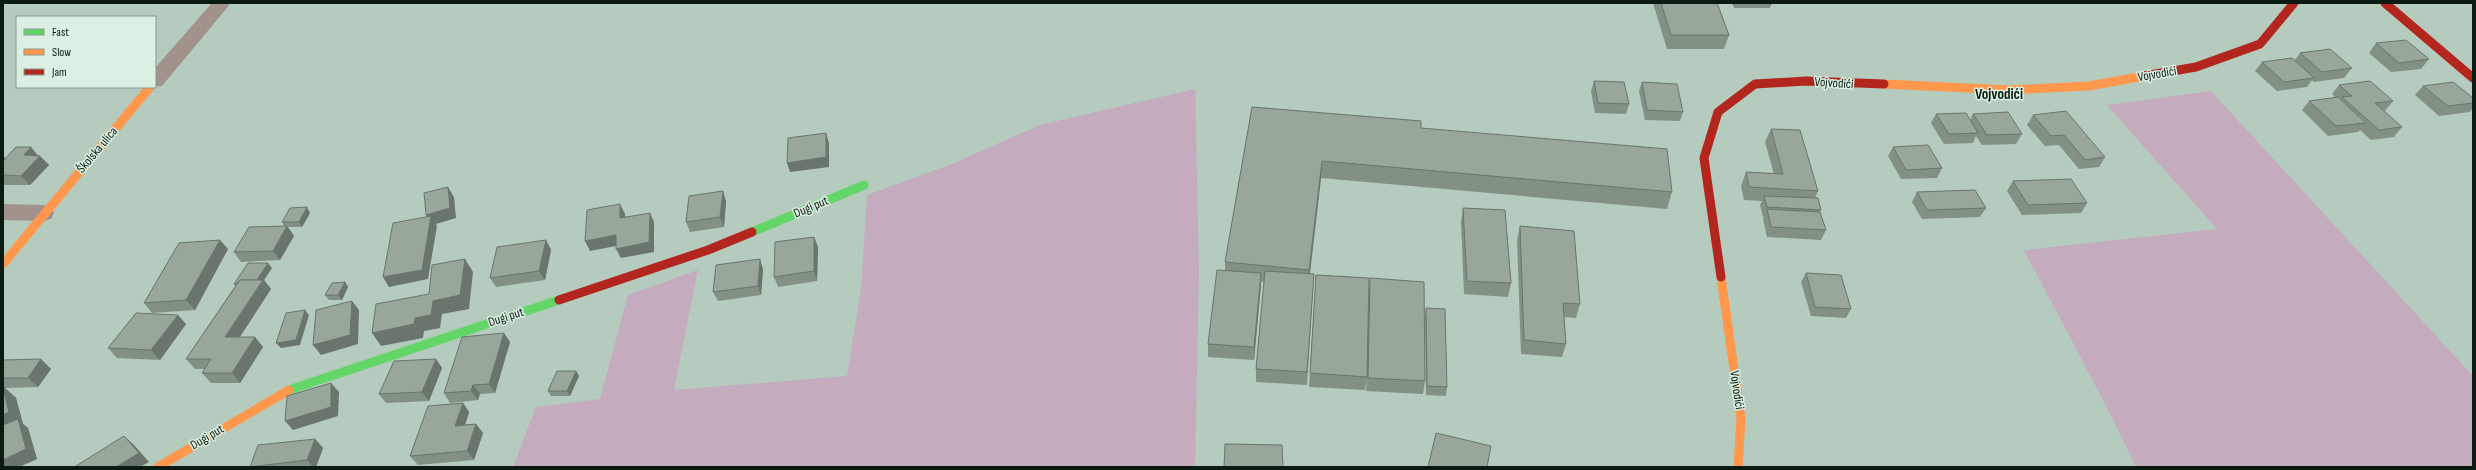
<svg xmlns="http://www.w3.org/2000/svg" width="2476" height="470" font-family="'Sofia Sans Condensed',sans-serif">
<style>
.green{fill:#c4abbd}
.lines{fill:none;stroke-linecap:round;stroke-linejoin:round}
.street{fill:#a1938c;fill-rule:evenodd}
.fast{stroke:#63d668;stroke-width:9}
.slow{stroke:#ff974d;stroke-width:9}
.jam{stroke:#b3261e;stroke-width:9}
.wall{fill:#839084}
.shaded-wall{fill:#6a756c}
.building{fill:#98a79a;stroke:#6a756c}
.labels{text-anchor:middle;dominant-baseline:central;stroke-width:3;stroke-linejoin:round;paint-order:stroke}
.street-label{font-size:13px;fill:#0c1b12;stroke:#dbefe2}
.quarter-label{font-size:15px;font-weight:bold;fill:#0c1b12;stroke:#dbefe2}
</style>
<rect width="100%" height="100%" fill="#b5cbbd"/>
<g class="green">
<path d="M 1195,89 L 1199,270 L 1195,467 L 513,467 L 536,407 L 600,399 L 628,295 L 698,270 L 674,390 L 847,376 L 861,289 L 867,195 L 952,164 L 1040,125 Z"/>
<path d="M 2211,91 L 2473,376 L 2473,467 L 2136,467 L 2112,417 L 2024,250 L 2217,229 L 2107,105 Z"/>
</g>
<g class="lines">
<g class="street">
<path d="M 212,3 L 231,3 L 162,86 L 153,87 L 155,68 Z"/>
<path d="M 3,204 L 43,205 L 51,207 L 54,213 L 51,219 L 43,221 L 3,220 Z"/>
</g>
<g class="fast">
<path d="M 752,232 L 864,185"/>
<path d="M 289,390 L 559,300"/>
</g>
<g class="slow">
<path d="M 1884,84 L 2009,90 L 2089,86 L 2144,76"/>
<path d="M 3,264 L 150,87"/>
<path d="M 1721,277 L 1741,419 L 1738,467"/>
<path d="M 158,467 L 289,390"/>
</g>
<g class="jam">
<path d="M 2385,3 L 2473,78"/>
<path d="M 2144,76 L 2196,67 L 2260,44 L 2294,3"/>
<path d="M 1721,277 L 1704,158 L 1718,112 L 1755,84 L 1806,81 L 1884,84"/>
<path d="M 559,300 L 708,250 L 752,232"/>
</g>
</g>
<g class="wall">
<path d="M 1653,3 L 1717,3 L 1729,35 L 1724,49 L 1667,49 Z"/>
<path d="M 1732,3 L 1772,3 L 1770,8 L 1734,8 Z"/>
<path d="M 2376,43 L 2429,59 L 2421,69 L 2391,72 L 2369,53 Z"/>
<path d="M 2300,53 L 2352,68 L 2344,78 L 2314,82 L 2312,80 L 2307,87 L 2277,91 L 2255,71 L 2262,62 L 2295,60 Z"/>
<path d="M 1594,81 L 1629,104 L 1626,114 L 1595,113 L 1591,91 Z"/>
<path d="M 1642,82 L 1683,112 L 1680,121 L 1645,120 L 1639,91 Z"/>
<path d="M 2339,85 L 2393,101 L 2385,111 L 2383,111 L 2402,127 L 2394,137 L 2371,140 L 2360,130 L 2358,132 L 2328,136 L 2302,110 L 2309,101 L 2336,98 L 2332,94 Z"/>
<path d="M 2423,86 L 2473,98 L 2473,108 L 2470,112 L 2439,116 L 2415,95 Z"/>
<path d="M 1252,107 L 1421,128 L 1672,192 L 1667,209 L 1321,178 L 1310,274 L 1314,274 L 1307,385 L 1256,382 L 1256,369 L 1264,282 L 1261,282 L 1254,360 L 1208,357 L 1208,344 L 1225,270 L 1225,262 Z"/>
<path d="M 1936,114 L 1970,120 L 1973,114 L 2022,134 L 2016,144 L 1982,145 L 1976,136 L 1973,143 L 1944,144 L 1931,123 Z"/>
<path d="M 2033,115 L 2105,157 L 2099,167 L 2079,169 L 2059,145 L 2045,146 L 2027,125 Z"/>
<path d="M 1771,129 L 1818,191 L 1815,198 L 1821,210 L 1820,212 L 1826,230 L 1821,240 L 1767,237 L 1763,219 L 1764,217 L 1763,217 L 1760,205 L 1762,201 L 1744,200 L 1741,186 L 1746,172 L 1774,174 L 1765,142 Z"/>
<path d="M 31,147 L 38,156 L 40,156 L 49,165 L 30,185 L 3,185 L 3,156 L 5,159 Z"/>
<path d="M 1893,147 L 1942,168 L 1937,178 L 1901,179 L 1888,156 Z"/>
<path d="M 2013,181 L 2087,203 L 2081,213 L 2022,215 L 2007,191 Z"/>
<path d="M 1917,192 L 1986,208 L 1980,217 L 1922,219 L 1912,202 Z"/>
<path d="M 726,201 L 724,227 L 690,232 L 686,222 Z"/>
<path d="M 1463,208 L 1511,283 L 1508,297 L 1464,294 L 1461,222 Z"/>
<path d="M 310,213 L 302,227 L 288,227 L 294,236 L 280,260 L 241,262 L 234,252 L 284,226 L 282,222 Z"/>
<path d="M 1520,226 L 1580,304 L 1576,318 L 1564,317 L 1566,344 L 1562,357 L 1521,354 L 1517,240 Z"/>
<path d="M 814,237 L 818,247 L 817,281 L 778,287 L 774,277 Z"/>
<path d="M 546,240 L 551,250 L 545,280 L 496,287 L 490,278 Z"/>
<path d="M 228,249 L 195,310 L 152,313 L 144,303 Z"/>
<path d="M 272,268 L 264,280 L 271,289 L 240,337 L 263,347 L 240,383 L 211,383 L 202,373 L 205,369 L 195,369 L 186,359 L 235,286 L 234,284 Z"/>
<path d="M 763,269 L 761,295 L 718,301 L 713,292 Z"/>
<path d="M 1806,273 L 1851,309 L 1846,318 L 1811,316 L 1801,282 Z"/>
<path d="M 1316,275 L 1369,291 L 1370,278 L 1425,381 L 1423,394 L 1366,391 L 1367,378 L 1365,390 L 1309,387 Z"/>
<path d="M 345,282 L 348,287 L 342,300 L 329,300 L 325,295 Z"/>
<path d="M 1426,308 L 1447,387 L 1446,396 L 1426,395 L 1425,317 Z"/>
<path d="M 186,324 L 160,360 L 117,358 L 108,348 Z"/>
<path d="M 510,342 L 495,393 L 480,394 L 478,400 L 450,403 L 444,393 Z"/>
<path d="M 436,359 L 442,368 L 429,401 L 386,403 L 379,394 Z"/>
<path d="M 3,360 L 51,369 L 38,387 L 5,388 L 16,398 L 23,424 L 28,428 L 37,459 L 19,467 L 3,467 Z"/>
<path d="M 576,371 L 579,376 L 570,396 L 551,396 L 548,391 Z"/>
<path d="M 463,403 L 469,412 L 465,425 L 476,424 L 483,433 L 474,460 L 418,465 L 410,456 Z"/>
<path d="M 315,439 L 323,448 L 316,467 L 250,467 Z"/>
</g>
<g class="shaded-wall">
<path d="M 826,133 L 829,143 L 829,167 L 790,172 L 787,163 Z"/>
<path d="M 31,147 L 39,157 L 40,156 L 49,165 L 30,185 L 21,176 L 24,155 Z"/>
<path d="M 3,156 L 7,160 L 3,164 Z"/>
<path d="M 1322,161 L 1321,178 L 1308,287 L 1309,270 Z"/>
<path d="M 448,187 L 454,197 L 456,218 L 436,224 L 437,226 L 428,279 L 389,287 L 383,277 L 430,222 L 426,215 Z"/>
<path d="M 723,191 L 726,201 L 724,227 L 720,217 Z"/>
<path d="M 620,204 L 625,214 L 624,228 L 620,218 Z"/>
<path d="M 307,207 L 310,213 L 302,227 L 299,222 Z"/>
<path d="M 650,213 L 654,222 L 654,252 L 621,258 L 616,249 Z"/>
<path d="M 287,226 L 294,236 L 280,260 L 273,251 Z"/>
<path d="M 616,235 L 621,245 L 590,251 L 585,241 Z"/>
<path d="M 814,237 L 818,247 L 817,281 L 814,271 Z"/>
<path d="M 220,240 L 228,249 L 195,310 L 186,300 Z"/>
<path d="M 546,240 L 551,250 L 545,280 L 539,271 Z"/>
<path d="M 465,259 L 473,272 L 469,309 L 442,314 L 440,328 L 424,331 L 423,338 L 381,346 L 372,333 L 415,318 L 433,301 Z"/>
<path d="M 760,259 L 763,269 L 761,295 L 758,286 Z"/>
<path d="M 268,263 L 272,268 L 264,280 L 271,289 L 233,347 L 225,337 L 254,284 Z"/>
<path d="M 1261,273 L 1261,286 L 1254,360 L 1254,347 Z"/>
<path d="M 345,282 L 348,287 L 342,300 L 338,295 Z"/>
<path d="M 352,301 L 359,310 L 358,344 L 321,355 L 313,345 Z"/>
<path d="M 305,310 L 309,315 L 300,345 L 281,348 L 276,343 Z"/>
<path d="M 178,315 L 186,324 L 160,360 L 151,350 Z"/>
<path d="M 504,333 L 510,342 L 495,393 L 489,384 Z"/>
<path d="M 255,337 L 263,347 L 240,383 L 232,373 Z"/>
<path d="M 41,359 L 51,369 L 38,387 L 28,378 Z"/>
<path d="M 436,359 L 442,368 L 429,401 L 422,392 Z"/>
<path d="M 576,371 L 579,376 L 570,396 L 567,391 Z"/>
<path d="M 331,383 L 339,392 L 338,416 L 293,430 L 285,421 Z"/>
<path d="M 473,385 L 480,394 L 478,400 L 471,391 Z"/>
<path d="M 3,386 L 16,398 L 23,424 L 28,428 L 37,459 L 19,467 L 3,467 Z"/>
<path d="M 463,403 L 469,412 L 462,435 L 455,426 Z"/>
<path d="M 476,424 L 483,433 L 474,460 L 467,451 Z"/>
<path d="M 124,436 L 134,445 L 149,462 L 140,467 L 116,467 Z"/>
<path d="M 315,439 L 323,448 L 316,467 L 313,467 L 307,460 Z"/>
</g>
<g class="building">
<path d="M 1661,3 L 1717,3 L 1729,35 L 1671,35 Z"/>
<path d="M 2406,40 L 2429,59 L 2399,63 L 2376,43 Z"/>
<path d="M 2330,49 L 2352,68 L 2322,72 L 2300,53 Z"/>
<path d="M 2292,58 L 2314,78 L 2284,82 L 2262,62 Z"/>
<path d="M 1594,81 L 1624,82 L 1629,104 L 1598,103 Z"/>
<path d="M 2370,81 L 2393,101 L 2375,103 L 2402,127 L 2379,130 L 2342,97 L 2352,96 L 2339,85 Z"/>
<path d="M 1642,82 L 1677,84 L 1683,112 L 1647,110 Z"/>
<path d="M 2453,82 L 2473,98 L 2473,103 L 2448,106 L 2423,86 Z"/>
<path d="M 2338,97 L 2366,123 L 2336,126 L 2309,101 Z"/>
<path d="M 1252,107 L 1421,121 L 1421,128 L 1667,149 L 1672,192 L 1322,161 L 1309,270 L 1225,262 Z"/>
<path d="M 2066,111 L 2105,157 L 2085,160 L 2064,135 L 2051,136 L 2033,115 Z"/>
<path d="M 2008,112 L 2022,134 L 1987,135 L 1973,114 Z"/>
<path d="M 1966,113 L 1978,133 L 1949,134 L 1936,114 Z"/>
<path d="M 1771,129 L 1800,130 L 1818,191 L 1749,187 L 1746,172 L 1783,174 Z"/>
<path d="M 826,133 L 826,157 L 787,163 L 788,138 Z"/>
<path d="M 1928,145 L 1942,168 L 1906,170 L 1893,147 Z"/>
<path d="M 16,147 L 31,147 L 24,155 L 40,156 L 21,176 L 3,175 L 3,161 Z"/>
<path d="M 2071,179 L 2087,203 L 2028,205 L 2013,181 Z"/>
<path d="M 448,187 L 450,208 L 426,215 L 424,193 Z"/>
<path d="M 1975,190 L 1986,208 L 1927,210 L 1917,192 Z"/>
<path d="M 723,191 L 720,217 L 686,222 L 689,196 Z"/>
<path d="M 1764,196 L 1818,198 L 1821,210 L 1767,207 Z"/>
<path d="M 620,204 L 620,218 L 650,213 L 649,242 L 616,249 L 616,235 L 585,241 L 587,210 Z"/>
<path d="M 307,207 L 299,222 L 282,222 L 290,208 Z"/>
<path d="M 1463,208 L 1505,210 L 1511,283 L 1467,281 Z"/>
<path d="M 1767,209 L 1820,212 L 1826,230 L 1771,227 Z"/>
<path d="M 431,216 L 422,270 L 383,277 L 393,223 Z"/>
<path d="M 287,226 L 273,251 L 234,252 L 249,227 Z"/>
<path d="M 1520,226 L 1574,231 L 1580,304 L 1563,303 L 1566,344 L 1524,340 Z"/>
<path d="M 814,237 L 814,271 L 774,277 L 775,242 Z"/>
<path d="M 220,240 L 186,300 L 144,303 L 179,243 Z"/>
<path d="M 546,240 L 539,271 L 490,278 L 497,247 Z"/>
<path d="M 465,259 L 460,295 L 433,301 L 431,315 L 415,318 L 414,324 L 372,333 L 376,304 L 429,294 L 432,265 Z"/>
<path d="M 760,259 L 758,286 L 713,292 L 716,265 Z"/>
<path d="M 248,263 L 268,263 L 257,280 L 240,280 L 236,284 L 234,284 Z"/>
<path d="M 1217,270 L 1261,273 L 1254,347 L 1208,344 Z"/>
<path d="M 1265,271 L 1314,274 L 1307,372 L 1256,369 Z"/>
<path d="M 1806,273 L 1841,275 L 1851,309 L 1815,307 Z"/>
<path d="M 1316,275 L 1369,278 L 1367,377 L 1310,373 Z"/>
<path d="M 1370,278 L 1424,282 L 1425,381 L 1368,378 Z"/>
<path d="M 240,280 L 263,280 L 225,337 L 255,337 L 232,373 L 202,373 L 211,359 L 186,359 Z"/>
<path d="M 345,282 L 338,295 L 325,295 L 332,283 Z"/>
<path d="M 352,301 L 350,335 L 313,345 L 316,310 Z"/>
<path d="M 1426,308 L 1445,309 L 1447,387 L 1427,386 Z"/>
<path d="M 305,310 L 296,340 L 276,343 L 286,313 Z"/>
<path d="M 136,313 L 178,315 L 151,350 L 108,348 Z"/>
<path d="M 504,333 L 489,384 L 473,385 L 471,391 L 444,393 L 462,337 Z"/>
<path d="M 41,359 L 28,378 L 3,378 L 3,360 Z"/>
<path d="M 436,359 L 422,392 L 379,394 L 394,361 Z"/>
<path d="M 557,371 L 576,371 L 567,391 L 548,391 Z"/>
<path d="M 331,383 L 331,407 L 285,421 L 287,396 Z"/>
<path d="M 3,389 L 9,412 L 3,415 Z"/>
<path d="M 463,403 L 455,426 L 476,424 L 467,451 L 410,456 L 428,406 Z"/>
<path d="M 18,419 L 26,449 L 3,460 L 3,425 Z"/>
<path d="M 1436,433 L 1491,446 L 1487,467 L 1428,467 Z"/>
<path d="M 124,436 L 139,453 L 116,467 L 77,467 L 76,466 Z"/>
<path d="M 315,439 L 307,460 L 250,467 L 258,445 Z"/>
<path d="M 1225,444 L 1282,445 L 1283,467 L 1224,467 Z"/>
</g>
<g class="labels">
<g class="street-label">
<text transform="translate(2157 74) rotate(-10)">Vojvodići</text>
<text transform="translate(1834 83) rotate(4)">Vojvodići</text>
<text transform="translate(97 150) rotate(-50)">Školska ulica</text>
<text transform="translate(811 207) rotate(-23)">Dugi put</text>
<text transform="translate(506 317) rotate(-18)">Dugi put</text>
<text transform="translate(1737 390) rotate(82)">Vojvodići</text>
<text transform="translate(207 437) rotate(-31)">Dugi put</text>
</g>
<g class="quarter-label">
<text x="1999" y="94">Vojvodići</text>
</g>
</g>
<rect width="2476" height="470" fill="none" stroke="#0c1b12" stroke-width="8"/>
<rect x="16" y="16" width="140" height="72" fill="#dbefe2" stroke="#889a8f"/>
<rect x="24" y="29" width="20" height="6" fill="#63d668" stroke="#889a8f"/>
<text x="52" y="36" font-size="12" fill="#0c1b12">Fast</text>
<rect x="24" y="49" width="20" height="6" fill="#ff974d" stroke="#889a8f"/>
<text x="52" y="56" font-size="12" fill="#0c1b12">Slow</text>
<rect x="24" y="69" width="20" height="6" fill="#b3261e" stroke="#889a8f"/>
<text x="52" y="76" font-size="12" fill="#0c1b12">Jam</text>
</svg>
